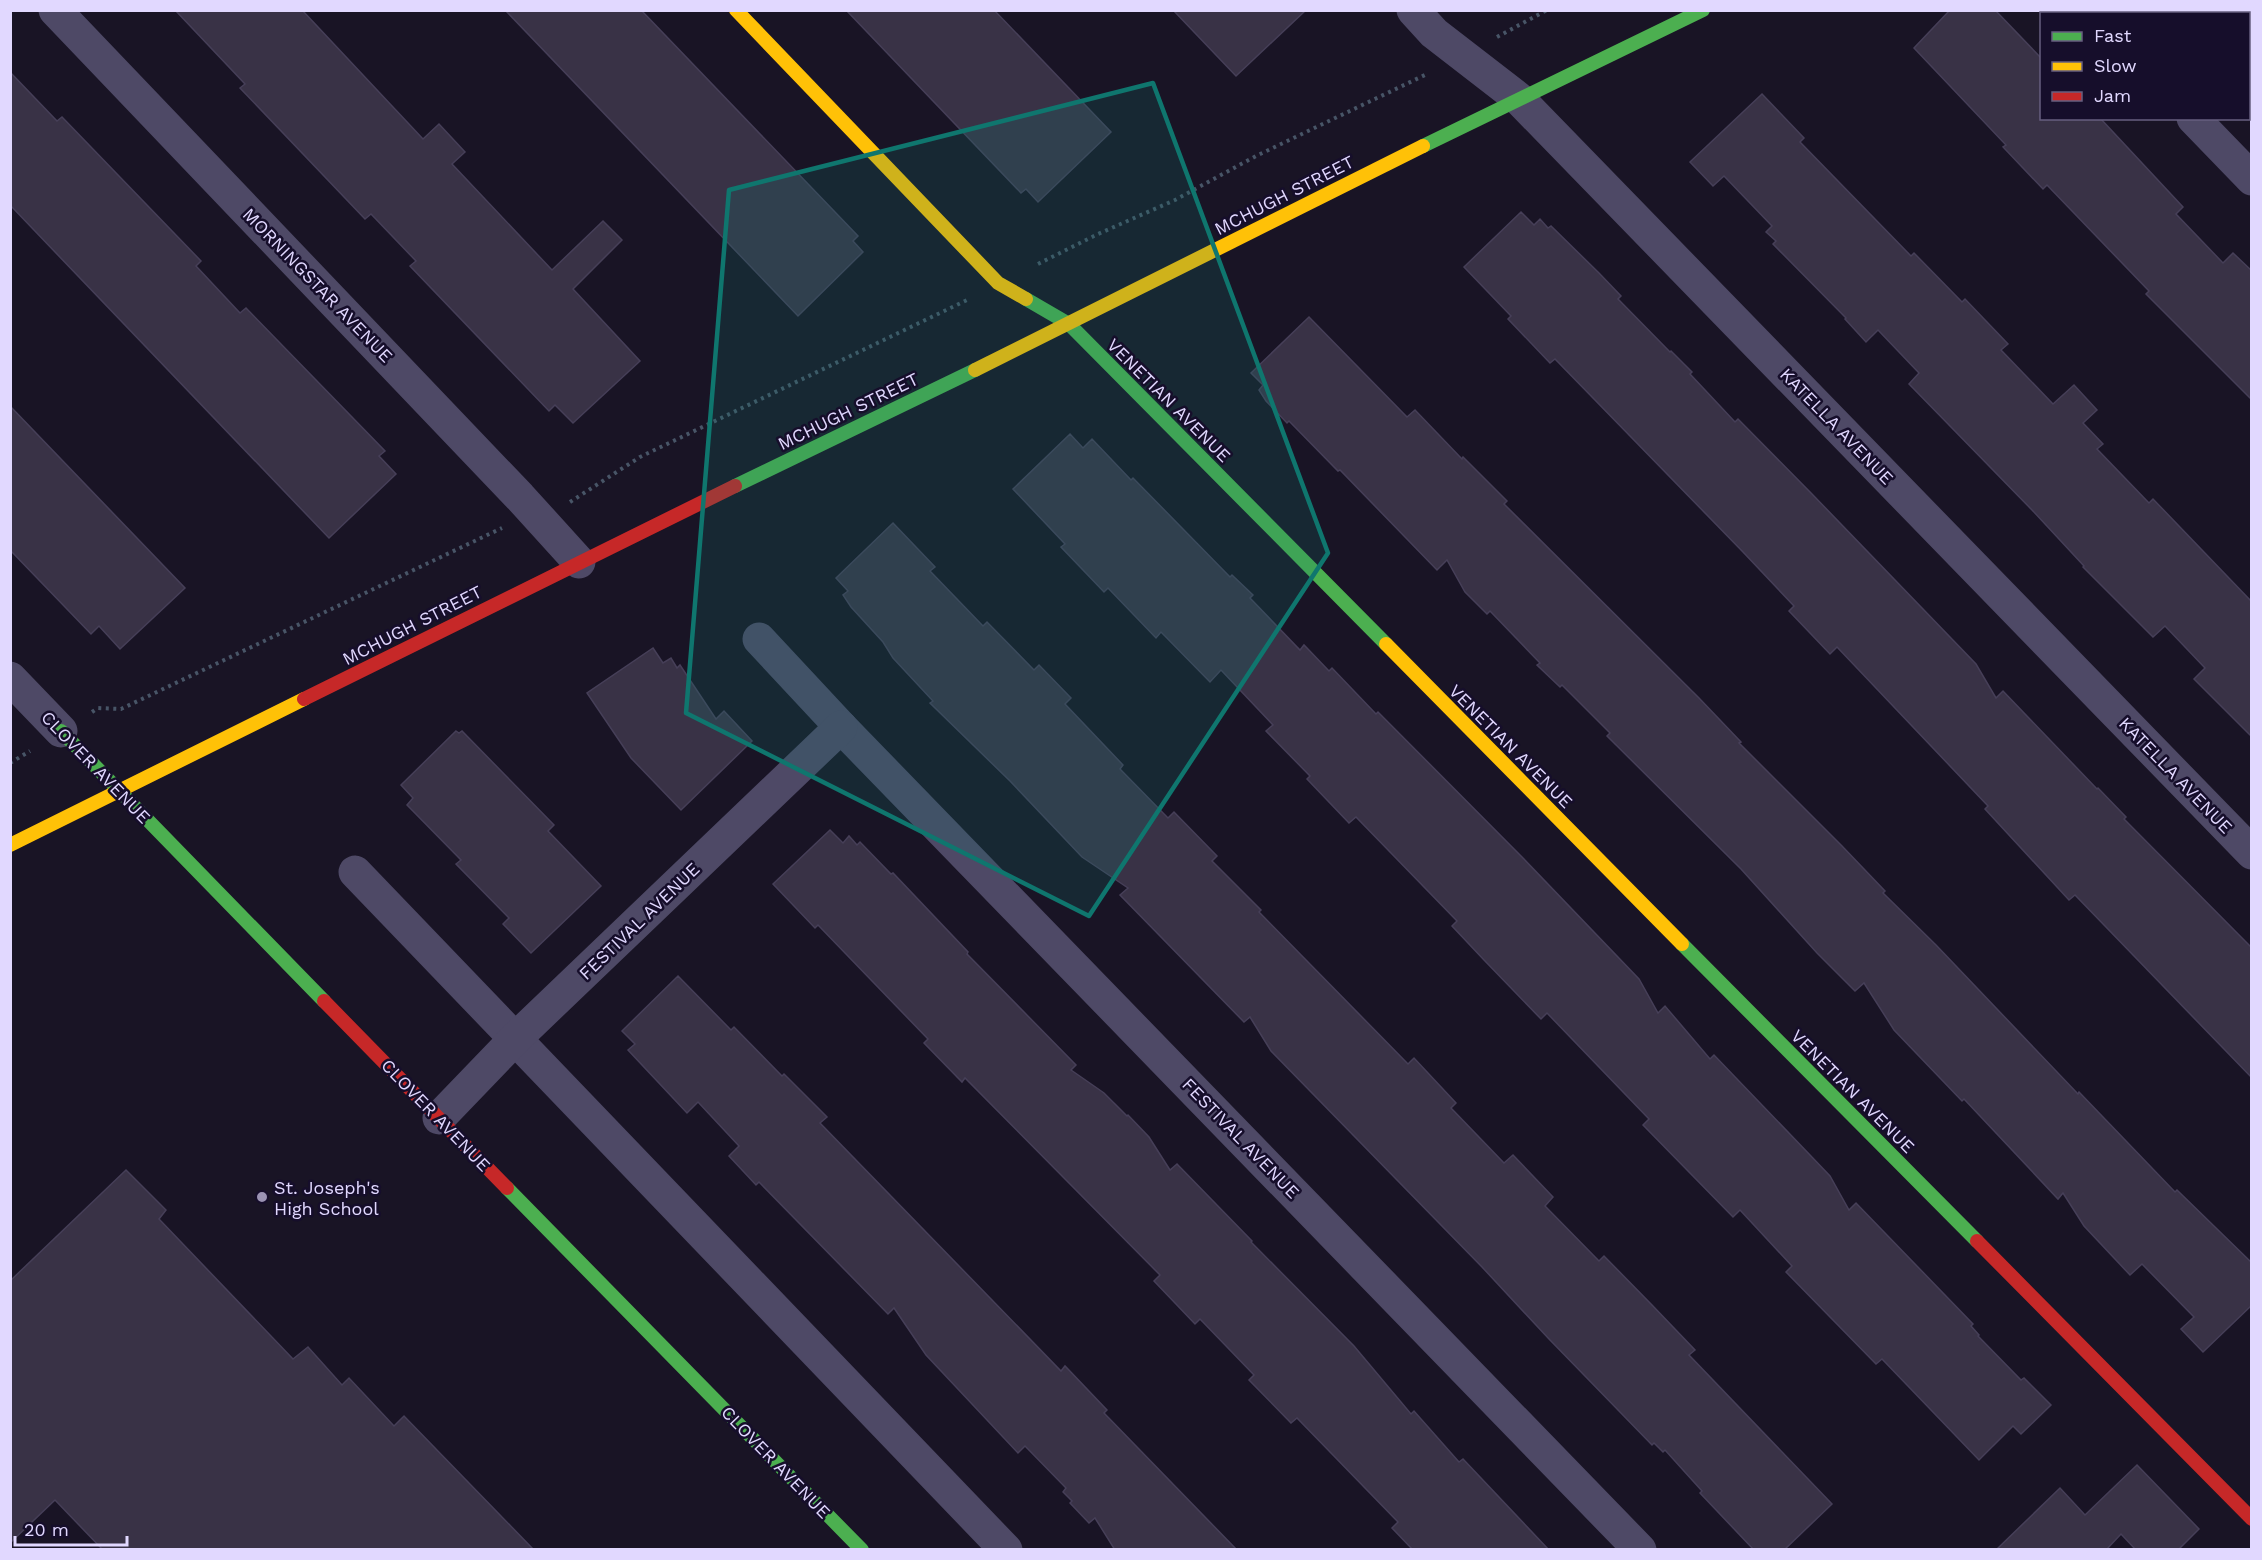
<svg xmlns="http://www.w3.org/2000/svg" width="2262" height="1560" font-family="'Work Sans',sans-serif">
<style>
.building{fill:#393246;stroke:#463f58;stroke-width:1.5}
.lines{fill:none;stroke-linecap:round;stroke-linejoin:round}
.path{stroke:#485567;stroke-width:4;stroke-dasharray:3 4.5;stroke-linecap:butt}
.street{stroke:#4e4966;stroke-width:33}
.fast{stroke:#4caf50;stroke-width:14}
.slow{stroke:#ffc107;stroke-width:14}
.jam{stroke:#c62828;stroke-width:14}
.marked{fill:#0f766e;fill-opacity:0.2;stroke:#0f766e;stroke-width:4.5;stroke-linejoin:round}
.poi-dot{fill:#9b93b3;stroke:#160e2b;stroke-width:2}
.labels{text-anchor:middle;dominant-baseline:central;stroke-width:5;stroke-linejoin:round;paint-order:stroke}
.street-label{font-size:18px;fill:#e1d8ff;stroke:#160e2b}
.poi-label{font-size:18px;fill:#e1d8ff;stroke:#160e2b;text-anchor:start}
</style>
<rect width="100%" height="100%" fill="#191425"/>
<g class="building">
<path d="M 175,10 L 302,10 L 423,139 L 439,124 L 465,152 L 452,164 L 552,270 L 603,221 L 622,240 L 573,289 L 640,361 L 573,423 L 555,405 L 549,411 L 410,266 L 416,261 L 371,214 L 365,219 L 240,88 L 245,84 Z"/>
<path d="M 505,10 L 641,10 L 858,236 L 853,241 L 863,252 L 798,316 Z"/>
<path d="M 846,10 L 994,10 L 1111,132 L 1038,202 L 1026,189 L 1021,193 Z"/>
<path d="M 1173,10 L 1306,10 L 1236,76 Z"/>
<path d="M 1950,10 L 1995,10 L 2042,59 L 2042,118 L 2100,118 L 2183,207 L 2176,214 L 2223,263 L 2233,253 L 2252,271 L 2252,400 L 2146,294 L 2149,291 L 2047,185 L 2043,189 L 2003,147 L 2006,145 L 1914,48 Z"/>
<path d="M 10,72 L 57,121 L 62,117 L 201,261 L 196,266 L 240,313 L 246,308 L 385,451 L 379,456 L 396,474 L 329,538 L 10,205 Z"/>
<path d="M 1762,94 L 1804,138 L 1800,142 L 1911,256 L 1914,253 L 1962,302 L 1965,299 L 2008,344 L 2001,350 L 2053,404 L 2074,385 L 2097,410 L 2083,423 L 2103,444 L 2097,449 L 2149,503 L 2153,499 L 2252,602 L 2252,737 L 2194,679 L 2205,668 L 2165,626 L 2153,637 L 2083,567 L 2084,566 L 2032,510 L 1909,384 L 1919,373 L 1878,330 L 1866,342 L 1845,319 L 1846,318 L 1773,244 L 1776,241 L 1766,232 L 1772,226 L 1724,176 L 1713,186 L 1690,162 Z"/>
<path d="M 1521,212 L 1534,225 L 1540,219 L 1548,228 L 1551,226 L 1599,273 L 1621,296 L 1618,299 L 1670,352 L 1671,351 L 1692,372 L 1690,374 L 1735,422 L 1738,419 L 1812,494 L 1976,664 L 1996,698 L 2003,691 L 2097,789 L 2098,788 L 2126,817 L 2124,819 L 2252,948 L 2252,1078 L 2075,895 L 2069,900 L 1985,809 L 1988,806 L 1837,647 L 1830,654 L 1789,611 L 1794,606 L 1743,552 L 1555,359 L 1550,363 L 1508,319 L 1511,316 L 1464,267 Z"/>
<path d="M 1309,317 L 1407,417 L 1415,410 L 1462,459 L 1463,457 L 1507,501 L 1504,504 L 1699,698 L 1741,742 L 1739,743 L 1842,846 L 1885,891 L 1883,893 L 1936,945 L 2078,1094 L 2079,1092 L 2175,1192 L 2177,1190 L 2252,1263 L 2252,1305 L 2203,1352 L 2181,1329 L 2194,1317 L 2142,1264 L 2130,1275 L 2084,1226 L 2063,1193 L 2058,1199 L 1964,1099 L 1962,1101 L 1894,1030 L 1864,983 L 1855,991 L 1817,953 L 1741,869 L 1607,736 L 1610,733 L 1562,685 L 1560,687 L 1537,665 L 1540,663 L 1490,611 L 1487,614 L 1465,592 L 1447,560 L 1437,570 L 1340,470 L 1338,471 L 1289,421 L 1287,423 L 1266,401 L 1259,390 L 1263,385 L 1251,373 Z"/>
<path d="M 10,406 L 185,588 L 120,649 L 99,626 L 91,634 L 10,550 Z"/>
<path d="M 1070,434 L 1083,448 L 1092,439 L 1131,480 L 1133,478 L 1230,577 L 1232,575 L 1253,595 L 1250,598 L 1300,650 L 1304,645 L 1329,671 L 1332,668 L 1376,714 L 1378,712 L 1523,858 L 1639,979 L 1658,1013 L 1665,1006 L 1710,1059 L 1714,1055 L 1810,1155 L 1830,1176 L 1849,1210 L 1856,1203 L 1973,1324 L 1971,1326 L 1979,1335 L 1978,1336 L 2021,1380 L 2024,1378 L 2051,1405 L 2021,1434 L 2013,1426 L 1979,1460 L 1882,1359 L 1876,1364 L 1786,1272 L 1792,1266 L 1740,1210 L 1733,1217 L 1643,1125 L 1649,1119 L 1547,1013 L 1541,1019 L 1484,960 L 1452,926 L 1457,921 L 1356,817 L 1349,823 L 1307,779 L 1310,776 L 1266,731 L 1273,725 L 1221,670 L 1210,682 L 1161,632 L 1156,638 L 1108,588 L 1104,592 L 1061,547 L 1065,544 L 1013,489 Z"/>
<path d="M 893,523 L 935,567 L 930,571 L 983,626 L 987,622 L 1034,670 L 1039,665 L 1071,698 L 1065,704 L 1123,765 L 1120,769 L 1168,818 L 1174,812 L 1217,856 L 1212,861 L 1261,910 L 1259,912 L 1408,1064 L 1414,1058 L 1456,1103 L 1451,1108 L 1504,1163 L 1513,1155 L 1553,1197 L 1545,1206 L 1599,1261 L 1604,1256 L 1652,1305 L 1695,1350 L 1689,1355 L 1832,1504 L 1784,1550 L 1754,1550 L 1700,1493 L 1702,1491 L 1665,1450 L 1663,1452 L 1654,1443 L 1652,1445 L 1549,1339 L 1482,1267 L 1271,1051 L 1250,1017 L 1244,1022 L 1120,895 L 1128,888 L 1082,857 L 1010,781 L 930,703 L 933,701 L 893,658 L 883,642 L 851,607 L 843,595 L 848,591 L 836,578 Z"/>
<path d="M 653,648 L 663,663 L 671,658 L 677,668 L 680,665 L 716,719 L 724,711 L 752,741 L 681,810 L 631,758 L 587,693 Z"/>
<path d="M 456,731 L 459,733 L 462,731 L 554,825 L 548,831 L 601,886 L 531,953 L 503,924 L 509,918 L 456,864 L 461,860 L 407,805 L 413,798 L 401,785 Z"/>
<path d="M 830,830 L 843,843 L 849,836 L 857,845 L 860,842 L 891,874 L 893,873 L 968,952 L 967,954 L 1076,1065 L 1071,1070 L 1104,1093 L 1127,1116 L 1128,1115 L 1149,1137 L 1170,1170 L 1177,1164 L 1252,1241 L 1251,1242 L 1354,1346 L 1411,1414 L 1414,1411 L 1459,1462 L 1463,1459 L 1549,1550 L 1413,1550 L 1392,1528 L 1398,1522 L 1297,1418 L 1291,1423 L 1249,1380 L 1254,1375 L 1200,1319 L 1195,1324 L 1154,1281 L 1160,1275 L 965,1078 L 962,1082 L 924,1043 L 928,1039 L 818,925 L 815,928 L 773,884 Z"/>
<path d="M 678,976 L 731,1030 L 734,1027 L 782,1076 L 784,1074 L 827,1117 L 820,1123 L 1061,1371 L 1065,1366 L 1107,1410 L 1104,1413 L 1237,1550 L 1115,1550 L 1095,1518 L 1089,1523 L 1070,1503 L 1072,1501 L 1063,1492 L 1066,1488 L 1025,1446 L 1018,1453 L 926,1355 L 894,1308 L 888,1314 L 759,1182 L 756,1185 L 729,1156 L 739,1146 L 698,1102 L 687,1113 L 628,1050 L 635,1044 L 622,1031 Z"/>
<path d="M 126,1170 L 166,1210 L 159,1219 L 293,1359 L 308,1347 L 342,1385 L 349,1378 L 394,1426 L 404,1416 L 534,1550 L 103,1550 L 55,1500 L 10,1543 L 10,1281 Z"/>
<path d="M 2137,1465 L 2199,1529 L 2178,1550 L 2136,1550 L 2121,1534 L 2106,1550 L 1996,1550 L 2060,1488 L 2085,1515 Z"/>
</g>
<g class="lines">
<g class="path">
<path d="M 1497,37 L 1547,10"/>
<path d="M 1038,264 L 1098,234 L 1175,200 L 1256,156 L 1427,74"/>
<path d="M 570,502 L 640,457 L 967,300"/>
<path d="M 92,712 L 98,708 L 121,709 L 502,528"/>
<path d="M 10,763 L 30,751"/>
</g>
<g class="street">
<path d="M 55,10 L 520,497 L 579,562"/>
<path d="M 1413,10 L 1434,33 L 1518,98 L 2252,853"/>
<path d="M 2088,10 L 2091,14"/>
<path d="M 2193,118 L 2252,179"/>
<path d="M 759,639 L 841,727 L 1640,1550"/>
<path d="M 10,678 L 61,731"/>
<path d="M 355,872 L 1006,1550"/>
<path d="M 439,1118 L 516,1038 L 841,727"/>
</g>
<g class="fast">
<path d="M 1423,146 L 1703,10"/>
<path d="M 1026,299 L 1069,324 L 1386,644"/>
<path d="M 735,486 L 975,370"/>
<path d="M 61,731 L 324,1001"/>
<path d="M 1682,944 L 1977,1241"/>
<path d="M 507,1188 L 862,1550"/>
</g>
<g class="slow">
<path d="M 736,10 L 998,283 L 1026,299"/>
<path d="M 975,370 L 1423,146"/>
<path d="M 1386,644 L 1682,944"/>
<path d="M 10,845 L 304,699"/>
</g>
<g class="jam">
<path d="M 304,699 L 735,486"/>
<path d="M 324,1001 L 507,1188"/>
<path d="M 1977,1241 L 2252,1519"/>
</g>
</g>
<path class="marked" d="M 1153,83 L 1328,553 L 1089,916 L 686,713 L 729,190 Z"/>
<circle class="poi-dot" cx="262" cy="1197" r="6"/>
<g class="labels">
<g class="street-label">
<text transform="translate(1284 195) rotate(-27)">MCHUGH STREET</text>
<text transform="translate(318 285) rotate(46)">MORNINGSTAR AVENUE</text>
<text transform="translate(1169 400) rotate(45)">VENETIAN AVENUE</text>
<text transform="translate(848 411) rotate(-26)">MCHUGH STREET</text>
<text transform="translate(1837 426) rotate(46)">KATELLA AVENUE</text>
<text transform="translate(412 625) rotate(-27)">MCHUGH STREET</text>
<text transform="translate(1511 746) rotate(45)">VENETIAN AVENUE</text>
<text transform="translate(96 767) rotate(46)">CLOVER AVENUE</text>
<text transform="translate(2176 775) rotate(46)">KATELLA AVENUE</text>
<text transform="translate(639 921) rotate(-44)">FESTIVAL AVENUE</text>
<text transform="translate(1853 1091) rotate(45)">VENETIAN AVENUE</text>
<text transform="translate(436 1115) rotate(46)">CLOVER AVENUE</text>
<text transform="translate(1241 1138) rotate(46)">FESTIVAL AVENUE</text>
<text transform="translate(776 1462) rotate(46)">CLOVER AVENUE</text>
</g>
<g class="poi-label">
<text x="274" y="1187">St. Joseph's<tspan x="274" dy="21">High School</tspan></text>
</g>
</g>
<rect width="2262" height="1560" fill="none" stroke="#e1d8ff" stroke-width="24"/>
<rect x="2040" y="12" width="210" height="108" fill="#160e2b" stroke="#675f80" stroke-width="1.5"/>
<rect x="2052" y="32" width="30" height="9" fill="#4caf50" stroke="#675f80" stroke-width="1.5"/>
<text x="2094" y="42" font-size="18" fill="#e1d8ff">Fast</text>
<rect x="2052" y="62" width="30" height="9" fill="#ffc107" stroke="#675f80" stroke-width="1.5"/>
<text x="2094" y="72" font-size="18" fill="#e1d8ff">Slow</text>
<rect x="2052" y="92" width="30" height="9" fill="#c62828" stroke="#675f80" stroke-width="1.5"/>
<text x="2094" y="102" font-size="18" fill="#e1d8ff">Jam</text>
<path d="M15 1536v9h112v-9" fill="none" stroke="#e1d8ff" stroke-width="3"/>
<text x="24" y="1536" font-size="18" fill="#e1d8ff" stroke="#160e2b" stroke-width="4.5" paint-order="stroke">20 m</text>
</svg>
